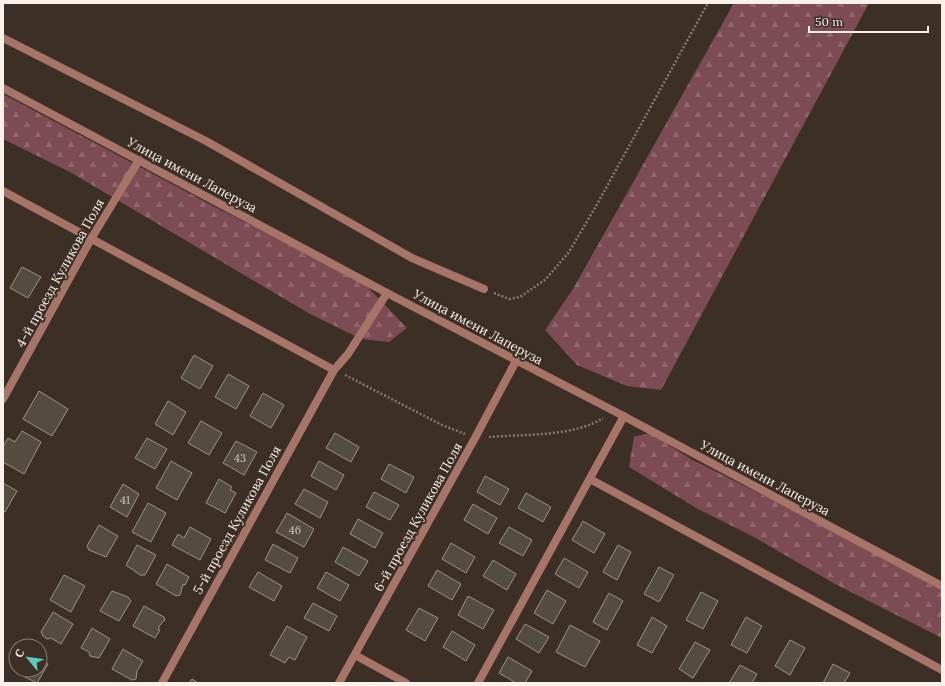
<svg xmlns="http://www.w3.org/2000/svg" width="945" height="686" font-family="Lora,serif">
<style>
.forest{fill:url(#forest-firs)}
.building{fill:#544c3e;stroke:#9b9383}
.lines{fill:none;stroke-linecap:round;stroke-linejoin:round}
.path{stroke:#847870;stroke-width:2.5;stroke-dasharray:2 2;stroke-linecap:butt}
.service{stroke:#a87468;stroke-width:8}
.minor{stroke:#a87468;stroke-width:8}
.tertiary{stroke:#a87468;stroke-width:8}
.labels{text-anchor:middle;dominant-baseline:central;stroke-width:4;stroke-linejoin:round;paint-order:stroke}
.number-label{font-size:11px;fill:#d0c8c0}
.street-label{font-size:13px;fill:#faf1eb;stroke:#3c2f25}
</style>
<defs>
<pattern id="forest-firs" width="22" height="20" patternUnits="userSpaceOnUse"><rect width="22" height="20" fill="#7d4b54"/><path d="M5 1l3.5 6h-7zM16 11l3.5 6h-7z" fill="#90656d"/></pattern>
</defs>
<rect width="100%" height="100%" fill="#3c2f25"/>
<g class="forest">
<path d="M 734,3 L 869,3 L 661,390 L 627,386 L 577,365 L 545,330 L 573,289 Z"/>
<path d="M 3,94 L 217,208 L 363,282 L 407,328 L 389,342 L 361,339 L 310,314 L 70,172 L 3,139 Z"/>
<path d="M 649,433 L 691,459 L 812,520 L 942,590 L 942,638 L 835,584 L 752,536 L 698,509 L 629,467 L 634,437 Z"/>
</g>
<g class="building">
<path d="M 22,267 L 41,277 L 28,298 L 10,288 Z"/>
<path d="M 194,355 L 213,366 L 200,389 L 181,378 Z"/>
<path d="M 228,374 L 249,386 L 236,409 L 215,397 Z"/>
<path d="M 39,391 L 68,409 L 52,436 L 23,419 Z"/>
<path d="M 263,393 L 284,405 L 271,428 L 250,416 Z"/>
<path d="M 168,401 L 186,412 L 173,435 L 155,424 Z"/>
<path d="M 201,421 L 222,433 L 209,455 L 188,443 Z"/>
<path d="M 22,431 L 41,442 L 24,474 L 3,462 L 3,447 L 8,438 L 15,442 Z"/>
<path d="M 335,433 L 359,447 L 351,462 L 326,448 Z"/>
<path d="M 147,438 L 167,449 L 155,469 L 135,458 Z"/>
<path d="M 236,441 L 257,452 L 244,475 L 223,463 Z"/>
<path d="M 171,461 L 192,473 L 177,500 L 156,488 Z"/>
<path d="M 319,461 L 344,475 L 336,490 L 311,476 Z"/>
<path d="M 389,464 L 414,477 L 406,493 L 381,479 Z"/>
<path d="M 485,476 L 509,489 L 500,505 L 477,492 Z"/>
<path d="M 219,479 L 232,487 L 230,490 L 236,493 L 225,513 L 206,503 Z"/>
<path d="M 3,483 L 17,491 L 5,512 L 3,511 Z"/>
<path d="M 123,484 L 139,494 L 127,517 L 110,507 Z"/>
<path d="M 304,489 L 328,502 L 320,518 L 295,504 Z"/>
<path d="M 374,492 L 399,505 L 390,520 L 366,507 Z"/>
<path d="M 526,493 L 551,507 L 543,522 L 518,508 Z"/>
<path d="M 148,503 L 166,513 L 151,542 L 132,532 Z"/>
<path d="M 473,504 L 497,518 L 488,534 L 464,520 Z"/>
<path d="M 287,513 L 314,529 L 304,547 L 276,532 Z"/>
<path d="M 358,519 L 383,533 L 375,548 L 350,534 Z"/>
<path d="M 583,521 L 605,534 L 594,553 L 572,540 Z"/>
<path d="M 99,525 L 118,536 L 106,557 L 89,550 L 87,546 Z"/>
<path d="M 190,527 L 211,539 L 200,560 L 172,545 L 178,534 L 184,538 Z"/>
<path d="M 509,527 L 532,540 L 523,556 L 499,543 Z"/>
<path d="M 451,543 L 475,557 L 466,573 L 442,559 Z"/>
<path d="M 273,544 L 298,558 L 290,573 L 265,560 Z"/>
<path d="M 137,545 L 156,555 L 145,575 L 140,575 L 126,565 Z"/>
<path d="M 618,545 L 631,552 L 617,580 L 603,572 Z"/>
<path d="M 343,547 L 368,561 L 359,576 L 335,562 Z"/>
<path d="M 564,558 L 588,572 L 579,588 L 555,574 Z"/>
<path d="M 493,560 L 516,574 L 507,590 L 483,576 Z"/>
<path d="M 167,564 L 189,577 L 185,585 L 183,584 L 180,595 L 176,596 L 156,584 Z"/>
<path d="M 659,567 L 674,575 L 659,602 L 644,594 Z"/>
<path d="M 437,570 L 461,584 L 452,600 L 428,586 Z"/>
<path d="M 258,572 L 282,586 L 274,601 L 249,587 Z"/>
<path d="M 326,572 L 349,585 L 340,601 L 317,588 Z"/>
<path d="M 64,575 L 85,586 L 71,612 L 50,600 Z"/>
<path d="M 547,590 L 566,601 L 553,624 L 534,613 Z"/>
<path d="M 112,591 L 128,597 L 131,601 L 119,621 L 100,611 Z"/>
<path d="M 701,592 L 718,601 L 703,629 L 686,620 Z"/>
<path d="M 609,593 L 623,601 L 607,630 L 593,622 Z"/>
<path d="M 468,596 L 494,610 L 483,629 L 458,615 Z"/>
<path d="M 313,603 L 337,616 L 329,631 L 304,618 Z"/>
<path d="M 144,606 L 164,617 L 165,620 L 160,625 L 158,629 L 160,630 L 155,638 L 133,626 Z"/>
<path d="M 419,608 L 438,618 L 425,641 L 406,630 Z"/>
<path d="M 53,612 L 73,624 L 61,644 L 51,638 L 47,639 L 43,636 L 41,632 Z"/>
<path d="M 652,617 L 667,626 L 652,653 L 637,645 Z"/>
<path d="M 746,617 L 762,626 L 747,653 L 731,645 Z"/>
<path d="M 525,624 L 549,637 L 539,653 L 516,639 Z"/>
<path d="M 570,625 L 600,641 L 585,667 L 556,652 Z"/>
<path d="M 287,626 L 307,637 L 295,660 L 289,657 L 285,663 L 270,655 Z"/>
<path d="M 92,628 L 110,639 L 99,658 L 90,656 L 89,652 L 81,648 Z"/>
<path d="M 452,631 L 475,645 L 466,661 L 443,647 Z"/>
<path d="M 790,640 L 805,648 L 790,675 L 775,666 Z"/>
<path d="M 695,642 L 710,650 L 693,678 L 679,669 Z"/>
<path d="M 123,649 L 143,661 L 137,671 L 136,679 L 132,680 L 112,669 Z"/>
<path d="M 508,657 L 532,671 L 525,683 L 516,683 L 499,673 Z"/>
<path d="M 40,660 L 48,664 L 37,683 L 17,673 L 18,670 L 40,670 Z"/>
<path d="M 833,664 L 850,673 L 844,683 L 823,683 Z"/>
<path d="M 740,665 L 757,674 L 752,683 L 729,683 Z"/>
<path d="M 192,679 L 198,683 L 189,683 Z"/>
</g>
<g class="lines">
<g class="path">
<path d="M 494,293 L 509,299 L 520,297 L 546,279 L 569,252 L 596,206 L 708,3"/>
<path d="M 345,375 L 442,425 L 465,434"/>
<path d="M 489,437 C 523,434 574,437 603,418"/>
</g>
<g class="service">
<path d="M 3,38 L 206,141 L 412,258 L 484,289"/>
<path d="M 3,191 L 334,370 L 348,354 L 387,293"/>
<path d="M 590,479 L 942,670"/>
<path d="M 478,683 L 624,416"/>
</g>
<g class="minor">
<path d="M 3,399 L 91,239 L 139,160"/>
<path d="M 355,655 L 406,683"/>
<path d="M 162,683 L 334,370"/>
<path d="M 339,683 L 475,438 L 516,361"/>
</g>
<path class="tertiary" d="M 3,88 L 387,293 L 614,411 L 942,586"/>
</g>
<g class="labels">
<g class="number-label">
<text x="240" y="458">43</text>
<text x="125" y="500">41</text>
<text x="295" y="530">46</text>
</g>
<g class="street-label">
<text transform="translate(192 175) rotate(28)">Улица имени Лаперуза</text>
<text transform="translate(60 273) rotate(-61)">4-й проезд Куликова Поля</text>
<text transform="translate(478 327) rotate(28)">Улица имени Лаперуза</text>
<text transform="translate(765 478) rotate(28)">Улица имени Лаперуза</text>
<text transform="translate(418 517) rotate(-61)">6-й проезд Куликова Поля</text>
<text transform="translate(237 520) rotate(-61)">5-й проезд Куликова Поля</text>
</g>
</g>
<rect width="945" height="686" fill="none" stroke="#faf1eb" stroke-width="8"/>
<g transform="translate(28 658) rotate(299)"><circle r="19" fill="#3c2f25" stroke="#887d74"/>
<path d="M0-3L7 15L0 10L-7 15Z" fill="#58cec0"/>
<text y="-6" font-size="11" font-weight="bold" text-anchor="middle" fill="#faf1eb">С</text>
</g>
<path d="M809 26v6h119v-6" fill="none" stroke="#faf1eb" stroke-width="2"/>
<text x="815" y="26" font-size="12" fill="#faf1eb" stroke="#3c2f25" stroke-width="3" paint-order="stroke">50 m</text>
</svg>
